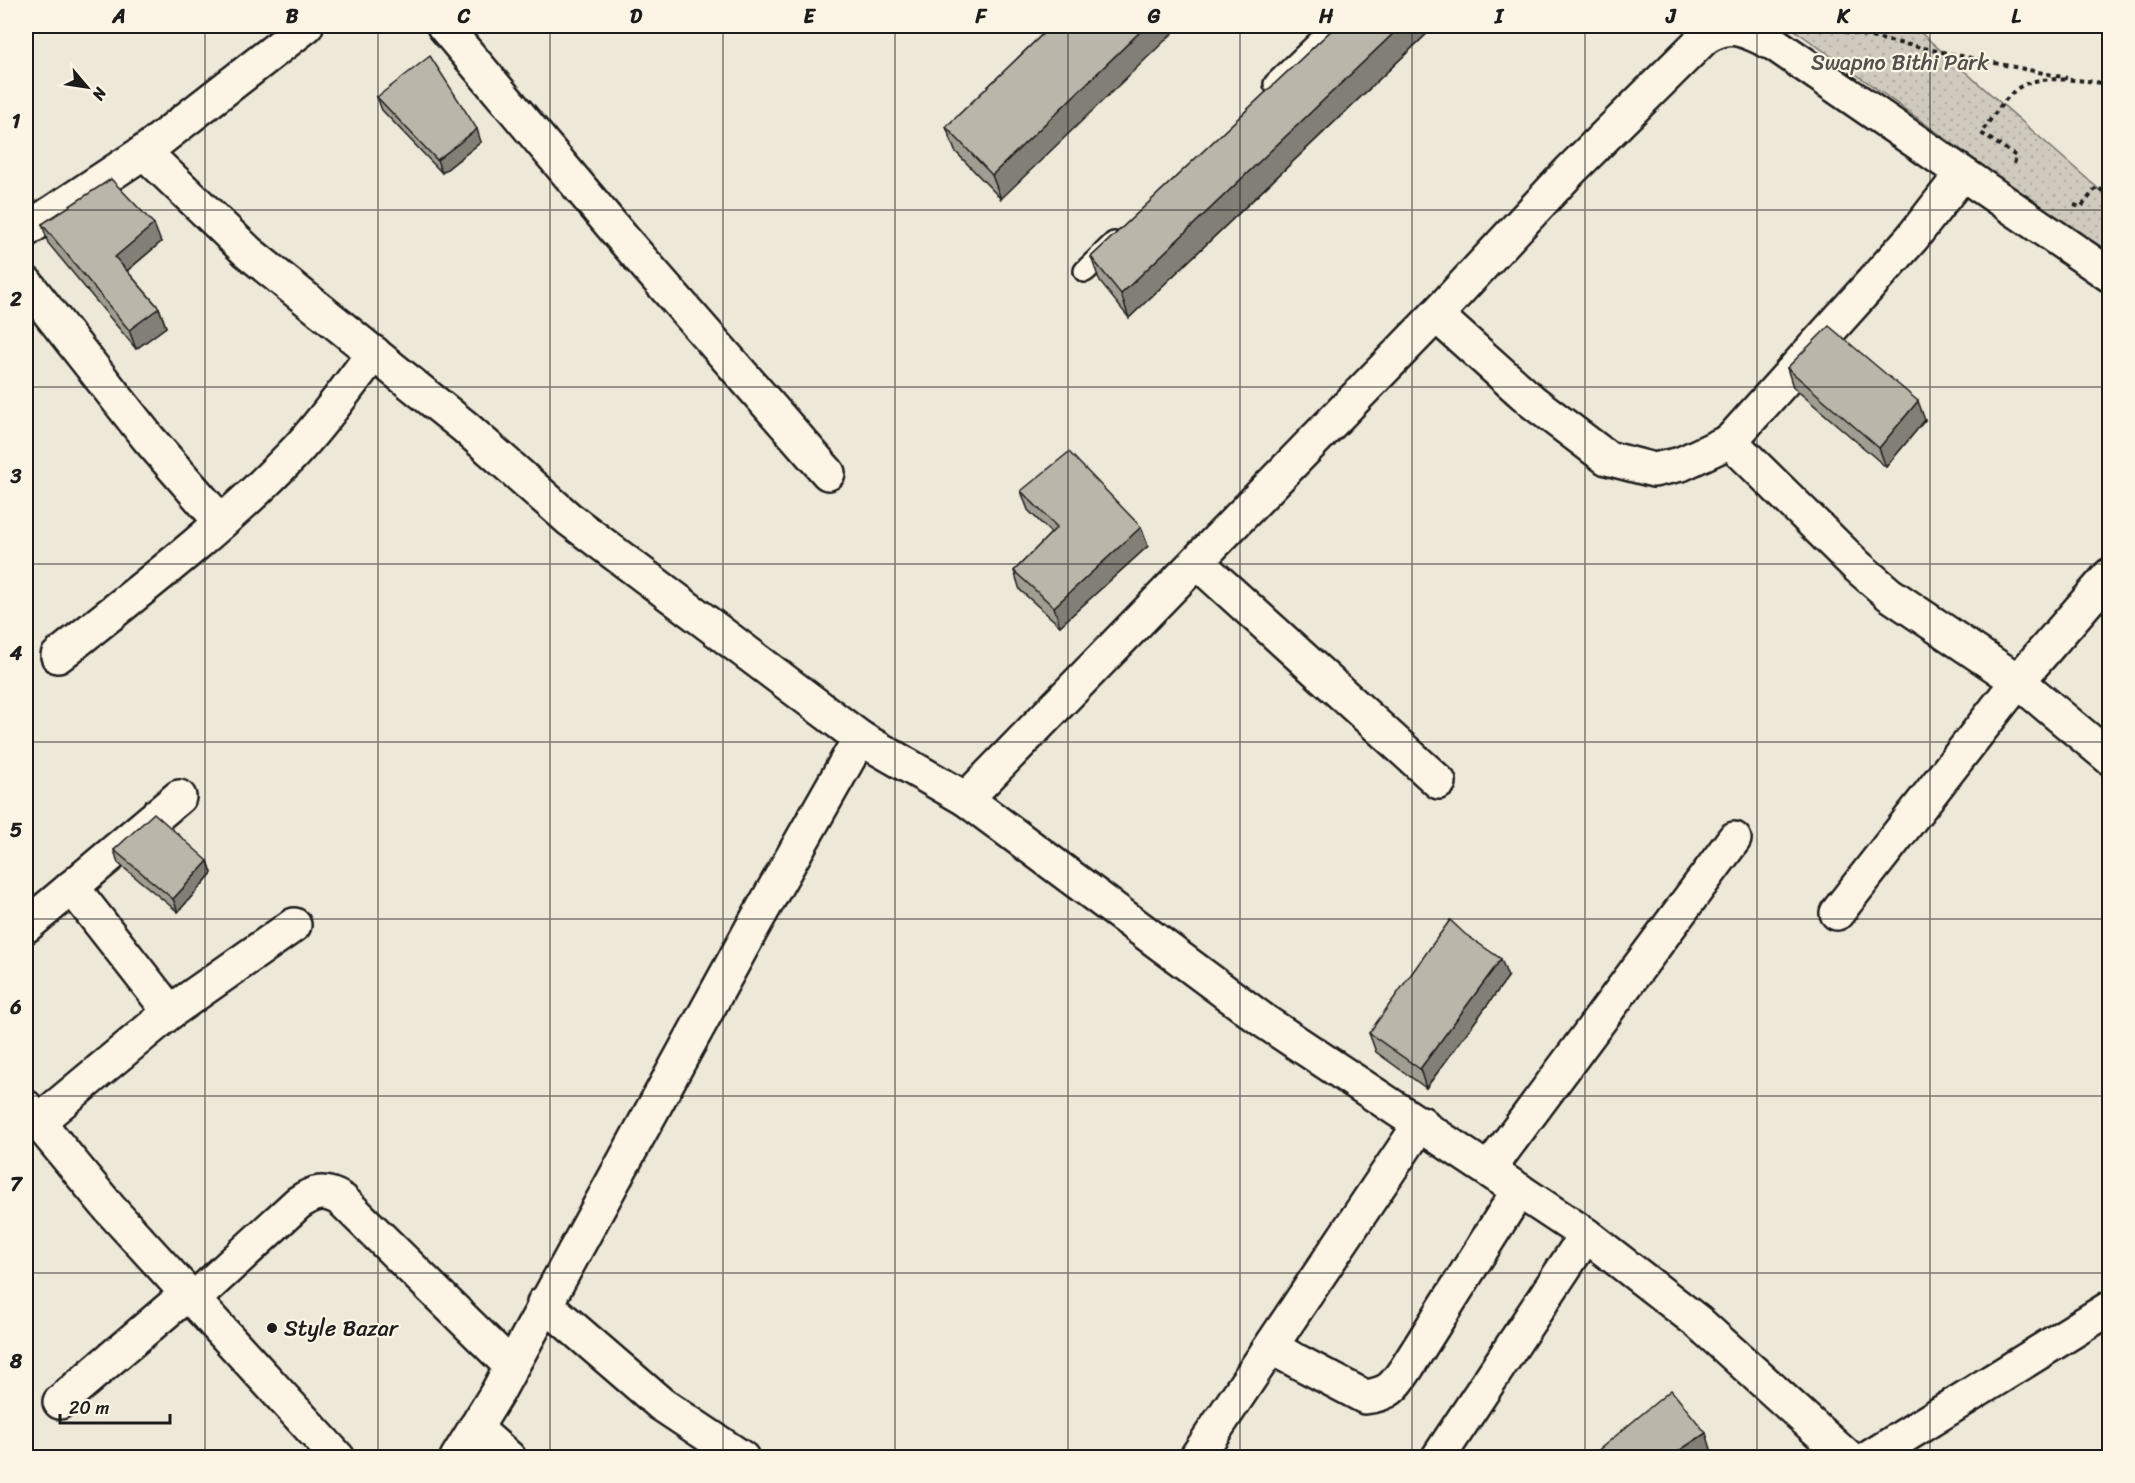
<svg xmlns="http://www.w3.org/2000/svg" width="2135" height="1483" font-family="Sriracha,sans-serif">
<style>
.park{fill:url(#park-dots);stroke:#76736c;stroke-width:1.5}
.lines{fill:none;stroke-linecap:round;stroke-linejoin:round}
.lane-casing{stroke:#1c1c1c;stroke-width:26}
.street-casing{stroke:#1c1c1c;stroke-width:38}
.path{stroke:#1c1c1c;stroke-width:4;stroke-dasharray:4.5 4.5;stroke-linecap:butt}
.lane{stroke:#fcf5e5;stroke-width:21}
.street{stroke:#fcf5e5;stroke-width:33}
.wall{fill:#a09d92;stroke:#1c1c1c;stroke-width:1.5}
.shaded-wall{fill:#827f77;stroke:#1c1c1c;stroke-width:1.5}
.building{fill:#bab6aa;stroke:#1c1c1c;stroke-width:1.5}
.grid{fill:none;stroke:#1c1c1c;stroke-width:1.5;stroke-opacity:0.55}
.poi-dot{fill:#1c1c1c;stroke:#fcf5e5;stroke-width:2}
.labels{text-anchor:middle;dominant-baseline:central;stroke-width:4.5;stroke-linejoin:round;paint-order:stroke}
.park-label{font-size:22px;fill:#52504c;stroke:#fcf5e5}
.poi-label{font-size:22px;fill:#1c1c1c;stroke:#fcf5e5;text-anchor:start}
.neatline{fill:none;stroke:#1c1c1c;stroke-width:2}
.grid-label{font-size:20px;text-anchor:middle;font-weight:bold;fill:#1c1c1c}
</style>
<defs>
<pattern id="park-dots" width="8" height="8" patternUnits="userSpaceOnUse" patternTransform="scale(1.5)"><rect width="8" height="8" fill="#cfcabd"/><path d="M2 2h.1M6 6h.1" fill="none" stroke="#b1ada2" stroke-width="1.8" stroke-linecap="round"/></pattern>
</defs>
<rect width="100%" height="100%" fill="#eee8d9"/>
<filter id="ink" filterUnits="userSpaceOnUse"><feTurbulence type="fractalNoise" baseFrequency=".0167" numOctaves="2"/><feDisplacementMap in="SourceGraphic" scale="12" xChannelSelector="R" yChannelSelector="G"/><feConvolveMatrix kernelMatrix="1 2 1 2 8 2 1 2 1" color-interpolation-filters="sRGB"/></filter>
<g filter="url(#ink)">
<path class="park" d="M 1789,26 L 1913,26 L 2109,198 L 2109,256 Z"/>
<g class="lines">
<defs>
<g id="lane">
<path d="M 1275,84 L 1335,26"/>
<path d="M 1085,271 L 1114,243"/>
</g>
<g id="street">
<path d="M 444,26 L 624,240 L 828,473"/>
<path d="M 144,152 L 248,252 L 465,427 L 569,519 L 860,738"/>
<path d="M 26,230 L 144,152 L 306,26"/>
<path d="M 26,283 L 148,438 L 221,522"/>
<path d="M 1436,315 L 1533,402 L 1607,458 L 1654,470 L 1681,464 L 1730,441 L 1912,238 L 1962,174"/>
<path d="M 1730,441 L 1858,567 L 1889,594 L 2018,681 L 2110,758"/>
<path d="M 1197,562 L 1439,782"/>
<path d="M 58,656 C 139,591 222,528 294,453 C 323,423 348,386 374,353"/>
<path d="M 966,799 L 1264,1021 L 1586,1235 L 1698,1322 L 1848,1458"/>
<path d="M 72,887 L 170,1012"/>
<path d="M 1837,913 L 2018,681 L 2110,575"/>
<path d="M 26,926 L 179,797"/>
<path d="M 26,1107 L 110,1209 L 338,1458"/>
<path d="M 39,1121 L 170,1012 L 294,925"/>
<path d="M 1489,1169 L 1734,839"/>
<path d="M 194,1299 L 298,1203 C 314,1192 324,1189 342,1200 L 511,1366"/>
<path d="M 544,1303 L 661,1404 L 742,1458"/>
<path d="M 1272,1348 L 1365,1397 C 1389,1394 1393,1388 1406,1369 L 1519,1190"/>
<path d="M 60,1402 L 188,1293"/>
<path d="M 475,1428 L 509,1458"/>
<path d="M 1198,1455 L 1421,1123"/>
<path d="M 457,1458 L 497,1393 L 751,930 L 860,738 L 966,799 L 1436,315 L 1570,171 L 1704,38 C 1732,19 1748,32 1776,45 L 2110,275"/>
<path d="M 1438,1458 L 1586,1235"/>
<path d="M 1869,1458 L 2110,1308"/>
</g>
</defs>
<use href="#lane" class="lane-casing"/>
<use href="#street" class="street-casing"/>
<g class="path">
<path d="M 1818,26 L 2067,78"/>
<path d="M 2087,81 L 2110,84"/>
<path d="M 2014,164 L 2016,156 L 1981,133 C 2019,79 2021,76 2088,81"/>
<path d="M 2074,205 L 2081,207 L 2097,187 L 2110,196"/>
</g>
<use href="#lane" class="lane"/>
<use href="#street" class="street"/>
</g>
<g class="wall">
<path d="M 1051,26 L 1001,199 L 955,151 L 946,127 Z"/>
<path d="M 1336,26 L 1435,26 L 1129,318 L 1100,282 L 1091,257 Z"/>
<path d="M 377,97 L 481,142 L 442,173 L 382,110 Z"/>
<path d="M 42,224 L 161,242 L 127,271 L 159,308 L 166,327 L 136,349 L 48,243 Z"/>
<path d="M 1787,368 L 1925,420 L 1886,467 L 1793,387 Z"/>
<path d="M 1021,491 L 1148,546 L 1060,626 L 1020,590 L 1014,571 L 1051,533 L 1028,510 Z"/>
<path d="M 114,850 L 208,861 L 212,873 L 178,912 L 118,863 Z"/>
<path d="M 1508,977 L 1426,1088 L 1376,1052 L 1369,1033 Z"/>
</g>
<g class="shaded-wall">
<path d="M 1146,26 L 1180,26 L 1001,199 L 992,175 Z"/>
<path d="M 1401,26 L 1435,26 L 1129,318 L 1121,294 Z"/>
<path d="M 477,129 L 481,142 L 442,173 L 437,160 Z"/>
<path d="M 154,224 L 161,242 L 122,275 L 115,257 Z"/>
<path d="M 159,308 L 166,327 L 136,349 L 129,330 Z"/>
<path d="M 1918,401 L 1925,420 L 1886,467 L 1879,448 Z"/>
<path d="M 1141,527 L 1148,546 L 1060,626 L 1054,607 Z"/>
<path d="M 208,861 L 212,873 L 178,912 L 173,899 Z"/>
<path d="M 1501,959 L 1508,977 L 1426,1088 L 1420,1069 Z"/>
<path d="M 1706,1433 L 1712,1452 L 1703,1458 L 1668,1458 Z"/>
</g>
<g class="building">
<path d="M 1051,26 L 1146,26 L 992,175 L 946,127 Z"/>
<path d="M 1336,26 L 1401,26 L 1121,294 L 1091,257 Z"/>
<path d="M 430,56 L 477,129 L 437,160 L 377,97 Z"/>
<path d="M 111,179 L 154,224 L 115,257 L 159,308 L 129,330 L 42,224 Z"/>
<path d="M 1829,326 L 1918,401 L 1879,448 L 1787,368 Z"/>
<path d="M 1069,452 L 1141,527 L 1054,607 L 1014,571 L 1057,527 L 1021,491 Z"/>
<path d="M 154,813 L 208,861 L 173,899 L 114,850 Z"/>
<path d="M 1450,920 L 1465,934 L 1501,959 L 1420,1069 L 1369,1033 Z"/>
<path d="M 1671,1390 L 1706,1433 L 1668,1458 L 1589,1458 Z"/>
</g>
</g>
<path class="grid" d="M 205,26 L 205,1458M 378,26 L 378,1458M 550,26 L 550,1458M 723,26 L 723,1458M 895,26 L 895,1458M 1068,26 L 1068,1458M 1240,26 L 1240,1458M 1412,26 L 1412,1458M 1585,26 L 1585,1458M 1757,26 L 1757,1458M 1930,26 L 1930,1458M 26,210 L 2110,210M 26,387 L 2110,387M 26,564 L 2110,564M 26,742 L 2110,742M 26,919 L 2110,919M 26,1096 L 2110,1096M 26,1273 L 2110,1273"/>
<circle class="poi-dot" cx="272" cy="1328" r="6"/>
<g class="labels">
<g class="park-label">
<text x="1900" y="62">Swapno Bithi Park</text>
</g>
<g class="poi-label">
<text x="284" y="1328">Style Bazar</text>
</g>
</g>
<rect width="2135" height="1483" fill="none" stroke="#fcf5e5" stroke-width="66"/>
<g transform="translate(87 87) rotate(119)" stroke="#fcf5e5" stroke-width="4.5" paint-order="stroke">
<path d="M0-4.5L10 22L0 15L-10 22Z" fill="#1c1c1c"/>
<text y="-9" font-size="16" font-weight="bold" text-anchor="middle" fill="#1c1c1c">N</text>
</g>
<path d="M60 1414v9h110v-9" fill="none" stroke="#1c1c1c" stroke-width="3"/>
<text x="69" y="1414" font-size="18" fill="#1c1c1c" stroke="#fcf5e5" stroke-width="4.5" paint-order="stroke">20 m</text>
<rect x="33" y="33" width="2069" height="1417" class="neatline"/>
<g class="grid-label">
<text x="119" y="23">A</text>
<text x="292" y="23">B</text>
<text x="464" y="23">C</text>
<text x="636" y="23">D</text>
<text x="809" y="23">E</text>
<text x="981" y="23">F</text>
<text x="1154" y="23">G</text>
<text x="1326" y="23">H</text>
<text x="1499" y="23">I</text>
<text x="1671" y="23">J</text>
<text x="1843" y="23">K</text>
<text x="2016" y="23">L</text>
<text x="16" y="128">1</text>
<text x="16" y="306">2</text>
<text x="16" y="483">3</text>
<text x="16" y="660">4</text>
<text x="16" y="837">5</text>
<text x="16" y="1014">6</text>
<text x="16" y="1191">7</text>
<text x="16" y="1368">8</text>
</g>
</svg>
